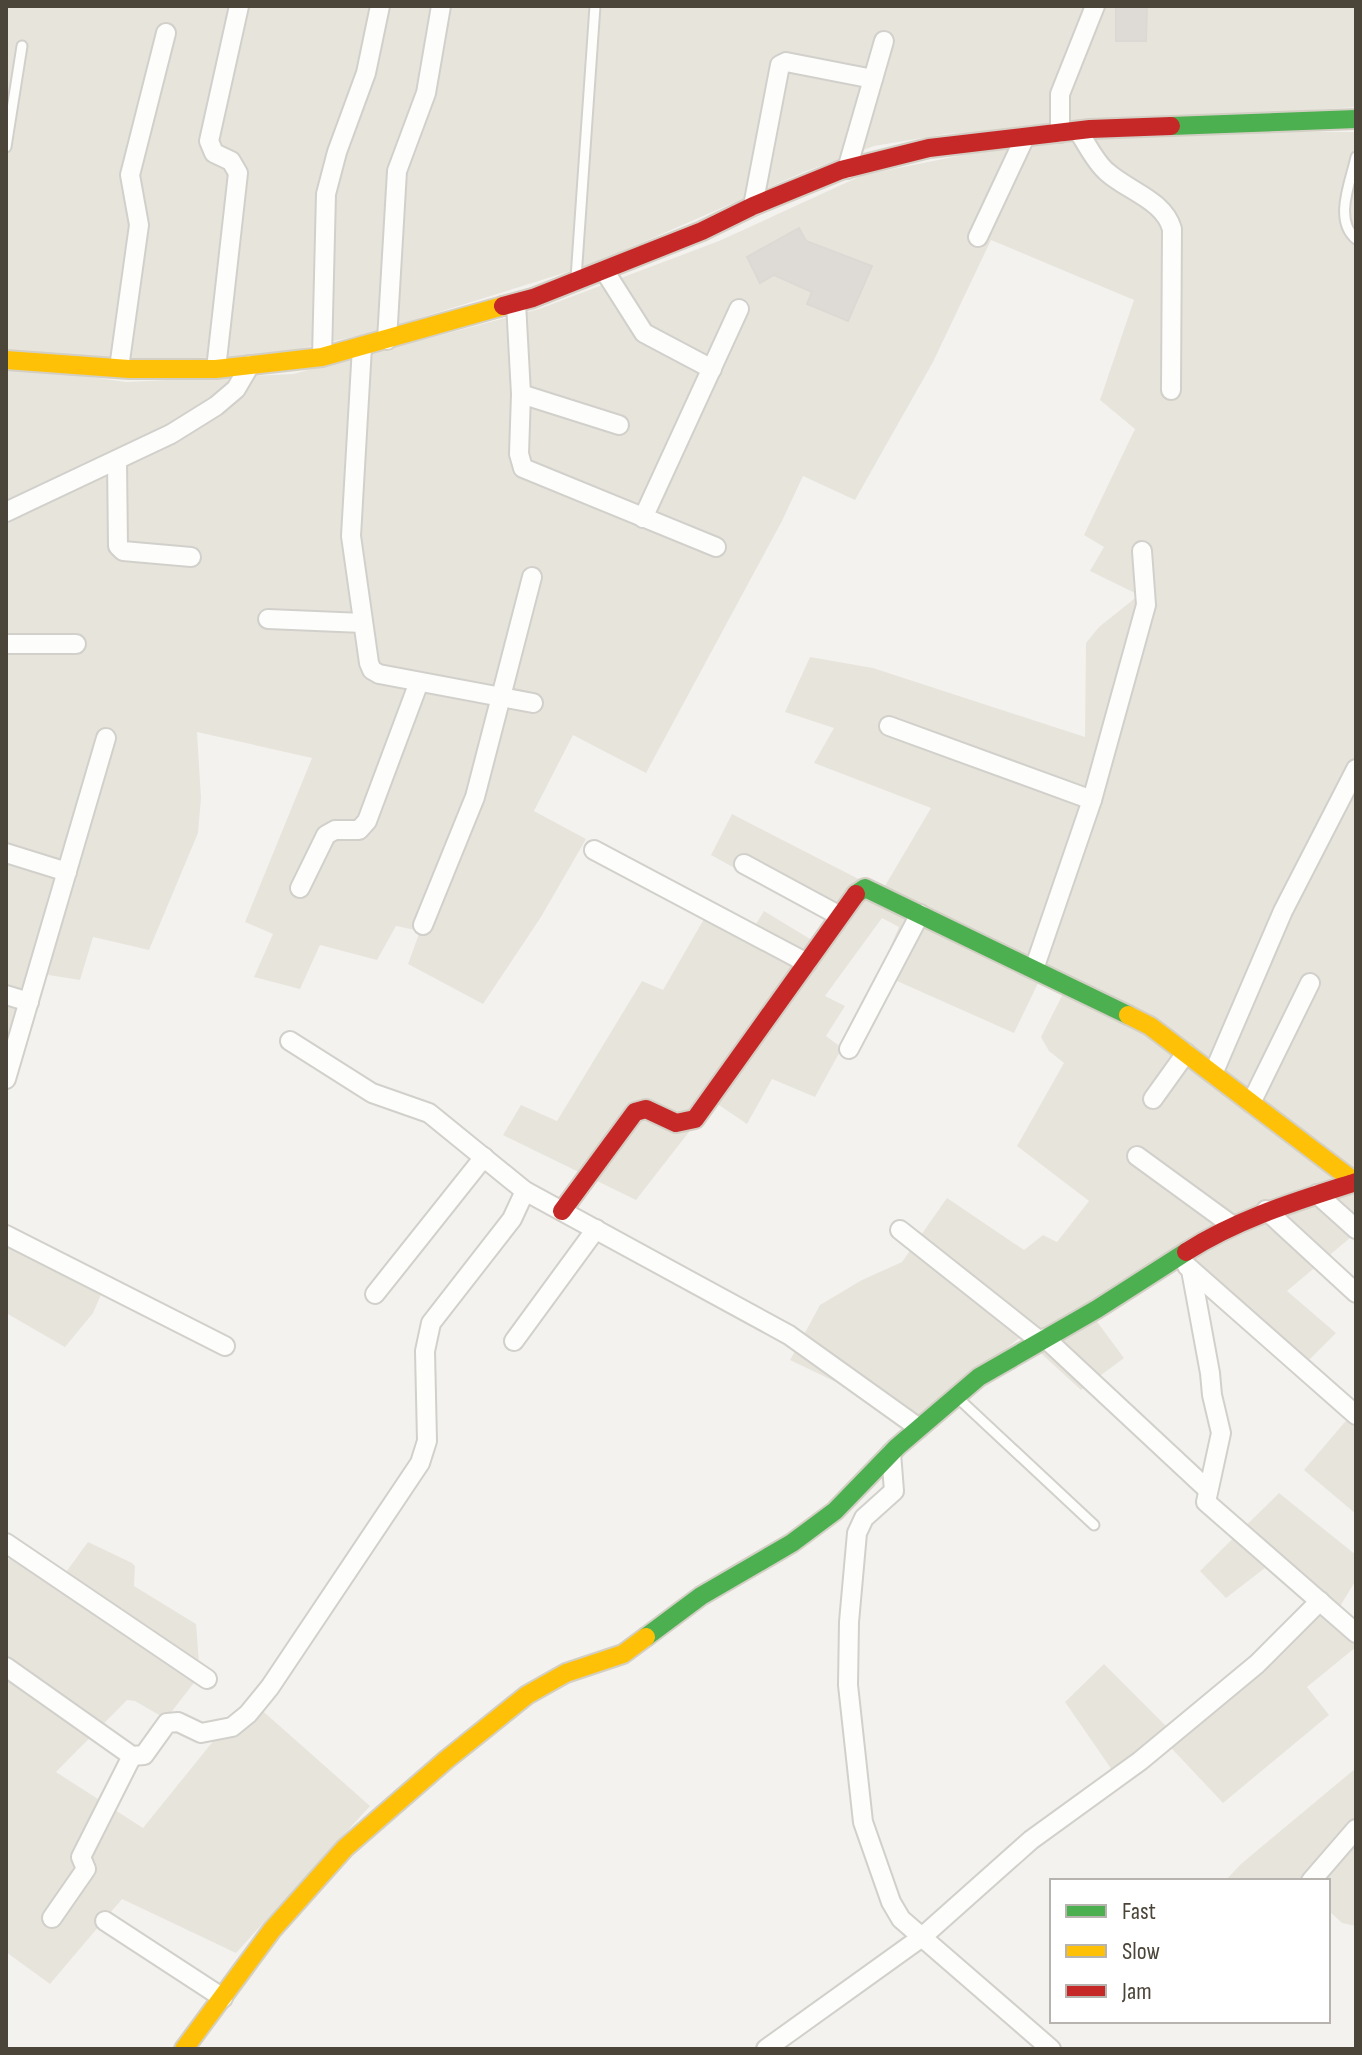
<svg xmlns="http://www.w3.org/2000/svg" width="1362" height="2055" font-family="'Sofia Sans Condensed',sans-serif">
<style>
.residential{fill:#e7e4dc}
.building{fill:#dedbd6;stroke:#dcd9d4;stroke-width:2}
.lines{fill:none;stroke-linecap:round;stroke-linejoin:round}
.lane-casing{stroke:#d2d0cb;stroke-width:13}
.street-casing{stroke:#d2d0cb;stroke-width:22}
.fast-casing{stroke:#d3cfc5;stroke-width:22}
.slow-casing{stroke:#d3cfc5;stroke-width:22}
.jam-casing{stroke:#d3cfc5;stroke-width:22}
.lane{stroke:#fdfdfc;stroke-width:9}
.street{stroke:#fdfdfc;stroke-width:18}
.fast{stroke:#4caf50;stroke-width:18}
.slow{stroke:#ffc107;stroke-width:18}
.jam{stroke:#c62828;stroke-width:18}
</style>
<rect width="100%" height="100%" fill="#f4f2ee"/>
<g class="residential">
<path d="M 6,6 L 1356,6 L 1356,107 L 946,134 L 874,146 L 804,172 L 593,264 L 375,332 L 262,357 L 130,359 L 6,350 Z"/>
<path d="M 1159,131 L 1356,132 L 1356,1242 L 1350,1238 L 1287,1291 L 1336,1333 L 1306,1363 L 1178,1246 L 1086,1307 L 1124,1358 L 1081,1390 L 1022,1336 L 915,1420 L 790,1360 L 820,1305 L 862,1280 L 902,1262 L 947,1198 L 1024,1250 L 1043,1235 L 1057,1242 L 1089,1201 L 1017,1146 L 1064,1063 L 1049,1051 L 1041,1037 L 1066,988 L 1041,977 L 1014,1033 L 879,973 L 899,927 L 882,918 L 825,996 L 845,1006 L 826,1036 L 842,1048 L 815,1097 L 772,1079 L 747,1124 L 713,1101 L 636,1200 L 503,1135 L 521,1105 L 557,1121 L 642,981 L 663,990 L 708,912 L 750,934 L 764,911 L 820,945 L 834,923 L 711,855 L 732,814 L 882,891 L 931,808 L 814,763 L 834,728 L 785,712 L 810,657 L 873,668 L 1085,737 L 1086,643 L 1099,627 L 1139,595 L 1090,571 L 1104,547 L 1084,535 L 1135,429 L 1100,400 L 1134,300 L 991,240 L 933,362 L 855,500 L 803,476 L 782,521 L 646,773 L 573,735 L 534,811 L 586,839 L 541,917 L 483,1004 L 408,964 L 420,931 L 396,926 L 377,960 L 320,945 L 300,989 L 254,977 L 273,934 L 245,922 L 312,758 L 197,732 L 201,798 L 198,833 L 149,950 L 93,937 L 80,980 L 29,972 L 6,1052 L 6,365 L 126,382 L 293,374 L 539,309 L 719,241 L 863,175 L 968,154 Z"/>
<path d="M 6,1229 L 106,1283 L 93,1313 L 65,1347 L 6,1313 Z"/>
<path d="M 1356,1409 L 1356,1514 L 1304,1470 Z"/>
<path d="M 1279,1493 L 1356,1555 L 1356,1580 L 1333,1618 L 1356,1637 L 1356,1647 L 1307,1687 L 1329,1715 L 1223,1803 L 1159,1735 L 1112,1770 L 1065,1702 L 1104,1664 L 1170,1730 L 1325,1603 L 1278,1558 L 1226,1598 L 1200,1571 Z"/>
<path d="M 88,1542 L 132,1563 L 135,1566 L 134,1586 L 196,1624 L 200,1675 L 166,1719 L 135,1701 L 127,1700 L 56,1772 L 143,1828 L 248,1698 L 370,1806 L 236,1953 L 122,1899 L 50,1984 L 6,1952 L 6,1561 L 11,1557 L 61,1579 Z"/>
<path d="M 1356,1768 L 1356,1926 L 1342,1923 L 1328,1910 L 1328,1881 L 1225,1881 L 1241,1864 Z"/>
</g>
<g class="building">
<path d="M 1116,6 L 1147,6 L 1146,41 L 1116,41 Z"/>
<path d="M 799,228 L 806,241 L 872,266 L 848,321 L 807,304 L 812,292 L 774,275 L 760,283 L 747,257 Z"/>
</g>
<g class="lines">
<defs>
<g id="lane">
<path d="M 6,147 L 22,46"/>
<path d="M 1356,157 C 1351,181 1333,220 1356,239"/>
<path d="M 576,278 L 595,6"/>
<path d="M 959,1399 L 1094,1525"/>
</g>
<g id="street">
<path d="M 1078,131 C 1087,144 1095,162 1107,172 C 1128,191 1164,200 1172,229 L 1171,390"/>
<path d="M 1060,133 L 1060,94 L 1095,6"/>
<path d="M 847,169 L 884,41"/>
<path d="M 753,206 L 780,65 L 786,62 L 873,79"/>
<path d="M 978,237 L 1025,137"/>
<path d="M 604,270 L 644,333 L 712,369"/>
<path d="M 516,303 L 521,394 L 519,454 L 523,468 L 716,547"/>
<path d="M 387,340 L 397,171 L 426,93 L 441,6"/>
<path d="M 362,347 L 351,536 L 369,663 L 372,670 L 379,674 L 533,703"/>
<path d="M 322,357 L 326,194 L 337,152 L 366,73 L 380,6"/>
<path d="M 119,368 L 139,225 L 130,175 L 166,33"/>
<path d="M 216,369 L 238,173 L 231,161 L 214,153 L 209,141 L 239,6"/>
<path d="M 521,394 L 619,425"/>
<path d="M 117,460 L 118,546 L 123,551 L 191,557"/>
<path d="M 6,512 L 171,434 L 216,406 L 236,389 L 250,365"/>
<path d="M 643,518 L 739,309"/>
<path d="M 268,619 L 363,623"/>
<path d="M 6,644 L 76,644"/>
<path d="M 889,726 L 1092,800"/>
<path d="M 594,850 L 807,963"/>
<path d="M 6,853 L 67,872"/>
<path d="M 744,864 L 840,916"/>
<path d="M 300,888 L 326,835 L 335,830 L 359,830 L 367,821 L 419,682"/>
<path d="M 423,925 L 475,797 L 532,577"/>
<path d="M 1034,969 L 1092,800 L 1146,605 L 1142,551"/>
<path d="M 6,995 L 29,1002"/>
<path d="M 290,1041 L 372,1093 L 429,1113 L 525,1191 L 789,1335 L 919,1428"/>
<path d="M 849,1049 L 920,914"/>
<path d="M 1213,1074 L 1283,911 L 1356,769"/>
<path d="M 6,1079 L 106,738"/>
<path d="M 1153,1099 L 1186,1053"/>
<path d="M 1251,1103 L 1310,983"/>
<path d="M 1137,1156 L 1233,1226"/>
<path d="M 1317,1194 L 1356,1229"/>
<path d="M 1266,1210 L 1356,1293"/>
<path d="M 900,1230 L 1040,1341"/>
<path d="M 6,1235 L 225,1346"/>
<path d="M 1187,1266 L 1356,1415"/>
<path d="M 1191,1270 L 1210,1373 L 1212,1395 L 1221,1433 L 1206,1502 L 1356,1633"/>
<path d="M 375,1294 L 484,1157"/>
<path d="M 1045,1338 L 1207,1489"/>
<path d="M 514,1341 L 596,1229"/>
<path d="M 891,1453 L 894,1491 L 864,1518 L 857,1533 L 849,1622 L 848,1685 L 863,1822 L 891,1902 L 901,1919 L 1051,2049"/>
<path d="M 6,1543 L 207,1679"/>
<path d="M 6,1667 L 132,1756 L 144,1755 L 167,1723 L 178,1722 L 201,1733 L 232,1727 L 248,1714 L 270,1687 L 420,1463 L 427,1441 L 425,1351 L 431,1323 L 512,1219 L 525,1191"/>
<path d="M 1311,1881 L 1356,1829"/>
<path d="M 52,1918 L 86,1869 L 81,1857 L 132,1756"/>
<path d="M 105,1921 L 223,1998"/>
<path d="M 766,2049 L 922,1937 L 1031,1840 L 1140,1761 L 1257,1664 L 1320,1601"/>
</g>
<g id="fast">
<path d="M 1171,126 L 1356,119"/>
<path d="M 856,894 L 865,888 L 1128,1015"/>
<path d="M 646,1637 L 701,1596 L 792,1543 L 835,1511 L 897,1447 L 979,1377 L 1097,1309 L 1186,1252"/>
</g>
<g id="slow">
<path d="M 6,360 L 129,369 L 216,369 L 322,357 L 503,306"/>
<path d="M 1128,1015 L 1150,1026 L 1355,1182"/>
<path d="M 184,2049 L 272,1930 L 345,1848 L 446,1760 L 527,1695 L 566,1673 L 623,1654 L 646,1637"/>
</g>
<g id="jam">
<path d="M 503,306 L 533,298 L 702,231 L 753,206 L 841,170 L 929,148 L 1090,129 L 1171,126"/>
<path d="M 562,1211 L 635,1112 L 646,1109 L 676,1123 L 695,1119 L 856,894"/>
<path d="M 1186,1252 C 1239,1218 1297,1201 1356,1182"/>
</g>
</defs>
<use href="#lane" class="lane-casing"/>
<use href="#street" class="street-casing"/>
<use href="#fast" class="fast-casing"/>
<use href="#slow" class="slow-casing"/>
<use href="#jam" class="jam-casing"/>
<use href="#lane" class="lane"/>
<use href="#street" class="street"/>
<use href="#fast" class="fast"/>
<use href="#slow" class="slow"/>
<use href="#jam" class="jam"/>
</g>
<rect width="1362" height="2055" fill="none" stroke="#4b4439" stroke-width="16"/>
<rect x="1050" y="1879" width="280" height="144" fill="#ffffff" stroke="#b7b4b0" stroke-width="2"/>
<rect x="1066" y="1905" width="40" height="12" fill="#4caf50" stroke="#b7b4b0" stroke-width="2"/>
<text x="1122" y="1919" font-size="24" fill="#4b4439">Fast</text>
<rect x="1066" y="1945" width="40" height="12" fill="#ffc107" stroke="#b7b4b0" stroke-width="2"/>
<text x="1122" y="1959" font-size="24" fill="#4b4439">Slow</text>
<rect x="1066" y="1985" width="40" height="12" fill="#c62828" stroke="#b7b4b0" stroke-width="2"/>
<text x="1122" y="1999" font-size="24" fill="#4b4439">Jam</text>
</svg>
